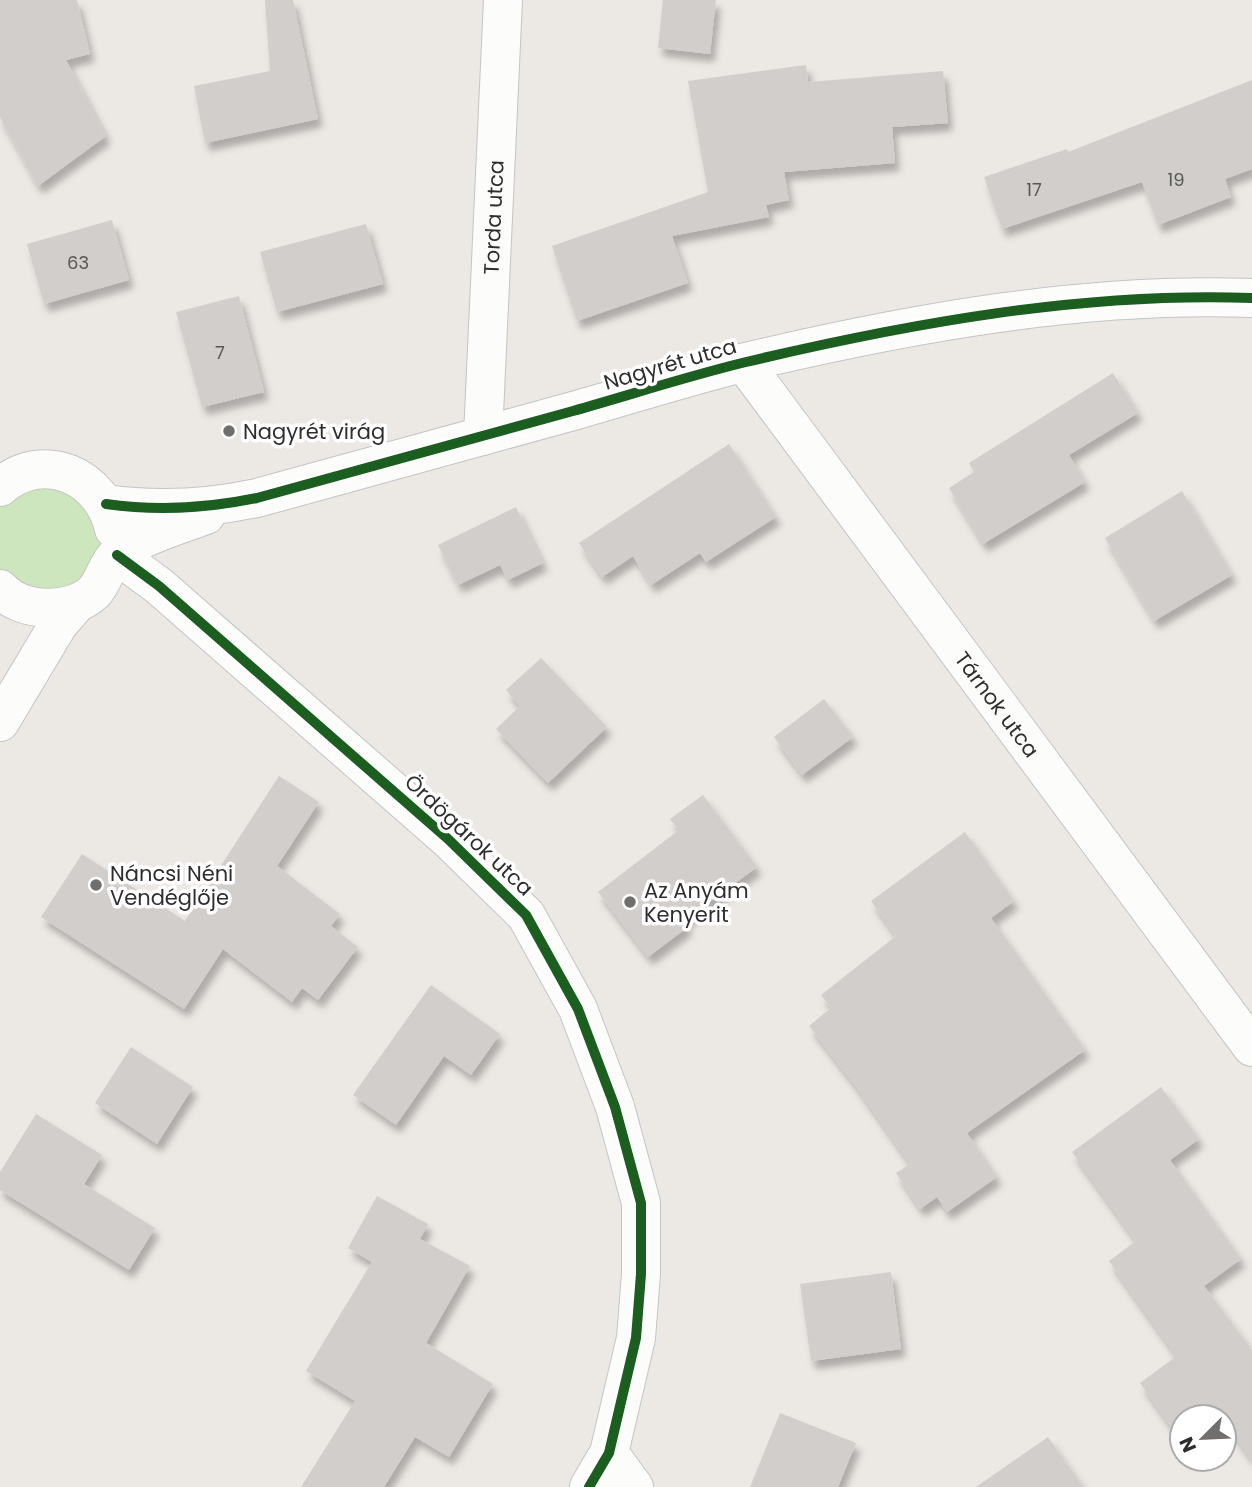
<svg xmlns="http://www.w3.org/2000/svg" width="1252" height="1487" font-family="Poppins,sans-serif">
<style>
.green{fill:#cee6be}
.building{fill:#d1cecb;filter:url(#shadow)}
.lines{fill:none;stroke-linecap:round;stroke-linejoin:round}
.minor-casing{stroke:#c5c4c5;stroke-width:40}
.minor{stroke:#fcfcfb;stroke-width:38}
.cycleway-casing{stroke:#fff;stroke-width:15}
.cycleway{stroke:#1b5e20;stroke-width:10}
.poi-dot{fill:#706f6e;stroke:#fff;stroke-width:2.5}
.labels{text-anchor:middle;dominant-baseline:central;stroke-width:7;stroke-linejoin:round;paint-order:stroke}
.number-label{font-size:18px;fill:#585857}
.street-label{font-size:21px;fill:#2e2e2e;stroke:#fff}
.poi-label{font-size:21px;fill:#2e2e2e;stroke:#fff;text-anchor:start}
</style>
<defs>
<filter id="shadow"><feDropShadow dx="4.5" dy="8" stdDeviation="3.5" flood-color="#0004"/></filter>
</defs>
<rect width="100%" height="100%" fill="#ece8e4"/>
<path class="green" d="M 52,469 L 114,526 L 94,592 L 0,589 L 0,487 Z"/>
<g class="building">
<path d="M 0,0 L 77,0 L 90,54 L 66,60 L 106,136 L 38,186 L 0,117 Z"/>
<path d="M 265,0 L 293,0 L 318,119 L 205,143 L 194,86 L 270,71 Z"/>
<path d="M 663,0 L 716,0 L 710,54 L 658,48 Z"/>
<path d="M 806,65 L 808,82 L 943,71 L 948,123 L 892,127 L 895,163 L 784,172 L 789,200 L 766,205 L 769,217 L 672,236 L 688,283 L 577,321 L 552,246 L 708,192 L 688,81 Z"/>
<path d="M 1252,80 L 1252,169 L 1225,179 L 1231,197 L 1158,225 L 1142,182 L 1002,229 L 984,177 L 1067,149 L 1068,152 Z"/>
<path d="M 112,220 L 129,280 L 44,304 L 27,244 Z"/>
<path d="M 366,224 L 383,284 L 277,312 L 260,252 Z"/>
<path d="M 239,296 L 264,392 L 202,407 L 176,312 Z"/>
<path d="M 1113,373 L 1138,413 L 1069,455 L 1085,482 L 983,544 L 949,488 L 974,472 L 969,463 Z"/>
<path d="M 729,444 L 776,517 L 706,562 L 700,553 L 651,585 L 633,556 L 602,577 L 579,543 Z"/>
<path d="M 1182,491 L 1232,575 L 1154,621 L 1105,538 Z"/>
<path d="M 516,507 L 543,563 L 508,580 L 500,565 L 458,585 L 438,545 Z"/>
<path d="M 541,658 L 607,727 L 548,783 L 496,729 L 520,706 L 506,690 Z"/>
<path d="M 824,699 L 853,737 L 802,775 L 774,737 Z"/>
<path d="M 279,776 L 319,802 L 277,866 L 340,914 L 331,926 L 358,947 L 318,1000 L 302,988 L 292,1002 L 223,949 L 184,1009 L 41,917 L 82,854 L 185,921 Z"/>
<path d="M 703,795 L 757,867 L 684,921 L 688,927 L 648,957 L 598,892 L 679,830 L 670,819 Z"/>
<path d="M 965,832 L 1014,901 L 991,918 L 1085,1050 L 967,1133 L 997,1177 L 947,1212 L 937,1197 L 920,1209 L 896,1173 L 910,1164 L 857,1088 L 809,1026 L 831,1008 L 821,995 L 896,936 L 871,901 Z"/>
<path d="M 431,985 L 500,1034 L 471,1075 L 444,1056 L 396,1125 L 353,1095 Z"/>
<path d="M 131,1047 L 193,1087 L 157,1144 L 95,1103 Z"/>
<path d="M 1161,1087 L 1199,1139 L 1170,1160 L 1241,1259 L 1204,1286 L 1252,1350 L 1252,1460 L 1224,1422 L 1224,1417 L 1220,1417 L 1213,1408 L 1201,1417 L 1182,1417 L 1182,1431 L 1177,1435 L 1140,1383 L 1174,1358 L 1170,1351 L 1172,1350 L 1109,1261 L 1136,1241 L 1072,1152 Z"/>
<path d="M 36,1114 L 102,1155 L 84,1184 L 155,1228 L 129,1270 L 0,1190 L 0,1172 Z"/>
<path d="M 377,1196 L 428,1224 L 420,1239 L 470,1266 L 426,1343 L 493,1384 L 449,1457 L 415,1437 L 384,1487 L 301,1487 L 355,1401 L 306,1371 L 372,1262 L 348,1248 Z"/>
<path d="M 891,1272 L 901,1349 L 811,1361 L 800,1284 Z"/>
<path d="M 780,1413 L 856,1443 L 838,1487 L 750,1487 Z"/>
<path d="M 1048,1437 L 1083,1487 L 976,1487 Z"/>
</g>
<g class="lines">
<defs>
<g id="minor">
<path id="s1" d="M 744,363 L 1252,1047"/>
<path id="s2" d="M 483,436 L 503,0"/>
<path d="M 0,487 C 44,449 102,476 114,529"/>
<path d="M 106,504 C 155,511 209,508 257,498 C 362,469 468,440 573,411 C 630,395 688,376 746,362 C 911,323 1082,292 1252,298"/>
<path d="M 117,555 L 159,586 L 448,839 L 526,915 L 578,1009 L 615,1107 L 641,1203 L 641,1274 L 636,1338 L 609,1453 L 589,1487"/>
<path d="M 0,589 C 22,613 71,614 94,592 C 104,581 107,564 117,555 C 135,538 182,524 206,515"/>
<path d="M 0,722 L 58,625 L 76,604"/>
<path d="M 609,1453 L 634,1487"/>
</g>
</defs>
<use href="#minor" class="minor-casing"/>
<use href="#minor" class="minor"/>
<defs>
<g id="cycleway">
<path d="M 106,504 C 155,511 209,508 257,498 C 362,469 468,440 573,411 C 630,395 688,376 746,362 C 911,323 1082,292 1252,298"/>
<path d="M 117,555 L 159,586 L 448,839 L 526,915 L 578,1009 L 615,1107 L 641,1203 L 641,1274 L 636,1338 L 609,1453 L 589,1487"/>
</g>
</defs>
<use href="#cycleway" class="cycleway-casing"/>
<use href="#cycleway" class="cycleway"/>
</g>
<g class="poi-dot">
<circle cx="229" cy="431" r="7"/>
<circle cx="96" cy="885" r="7"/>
<circle cx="630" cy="902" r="7"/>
</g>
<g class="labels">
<g class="number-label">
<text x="1176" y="179">19</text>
<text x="1034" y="189">17</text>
<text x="78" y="262">63</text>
<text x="220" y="352">7</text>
</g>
<g class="street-label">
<text stroke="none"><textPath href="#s2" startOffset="219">Torda utca</textPath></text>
<text transform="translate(670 364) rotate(-16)">Nagyrét utca</text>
<text stroke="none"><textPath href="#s1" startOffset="425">Tárnok utca</textPath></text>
<text transform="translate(469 835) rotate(43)">Ördögárok utca</text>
</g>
<g class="poi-label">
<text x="243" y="431">Nagyrét virág</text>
<text x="110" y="873">Náncsi Néni<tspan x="110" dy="24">Vendéglője</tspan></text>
<text x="644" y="890">Az Anyám<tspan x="644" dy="24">Kenyerit</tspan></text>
</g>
</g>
<g transform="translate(1203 1438) rotate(246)"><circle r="33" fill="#ffffff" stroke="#ababab" stroke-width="2"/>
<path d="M0-5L12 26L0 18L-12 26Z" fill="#706f6e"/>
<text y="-10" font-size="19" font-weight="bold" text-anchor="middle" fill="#2e2e2e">N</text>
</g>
</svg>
